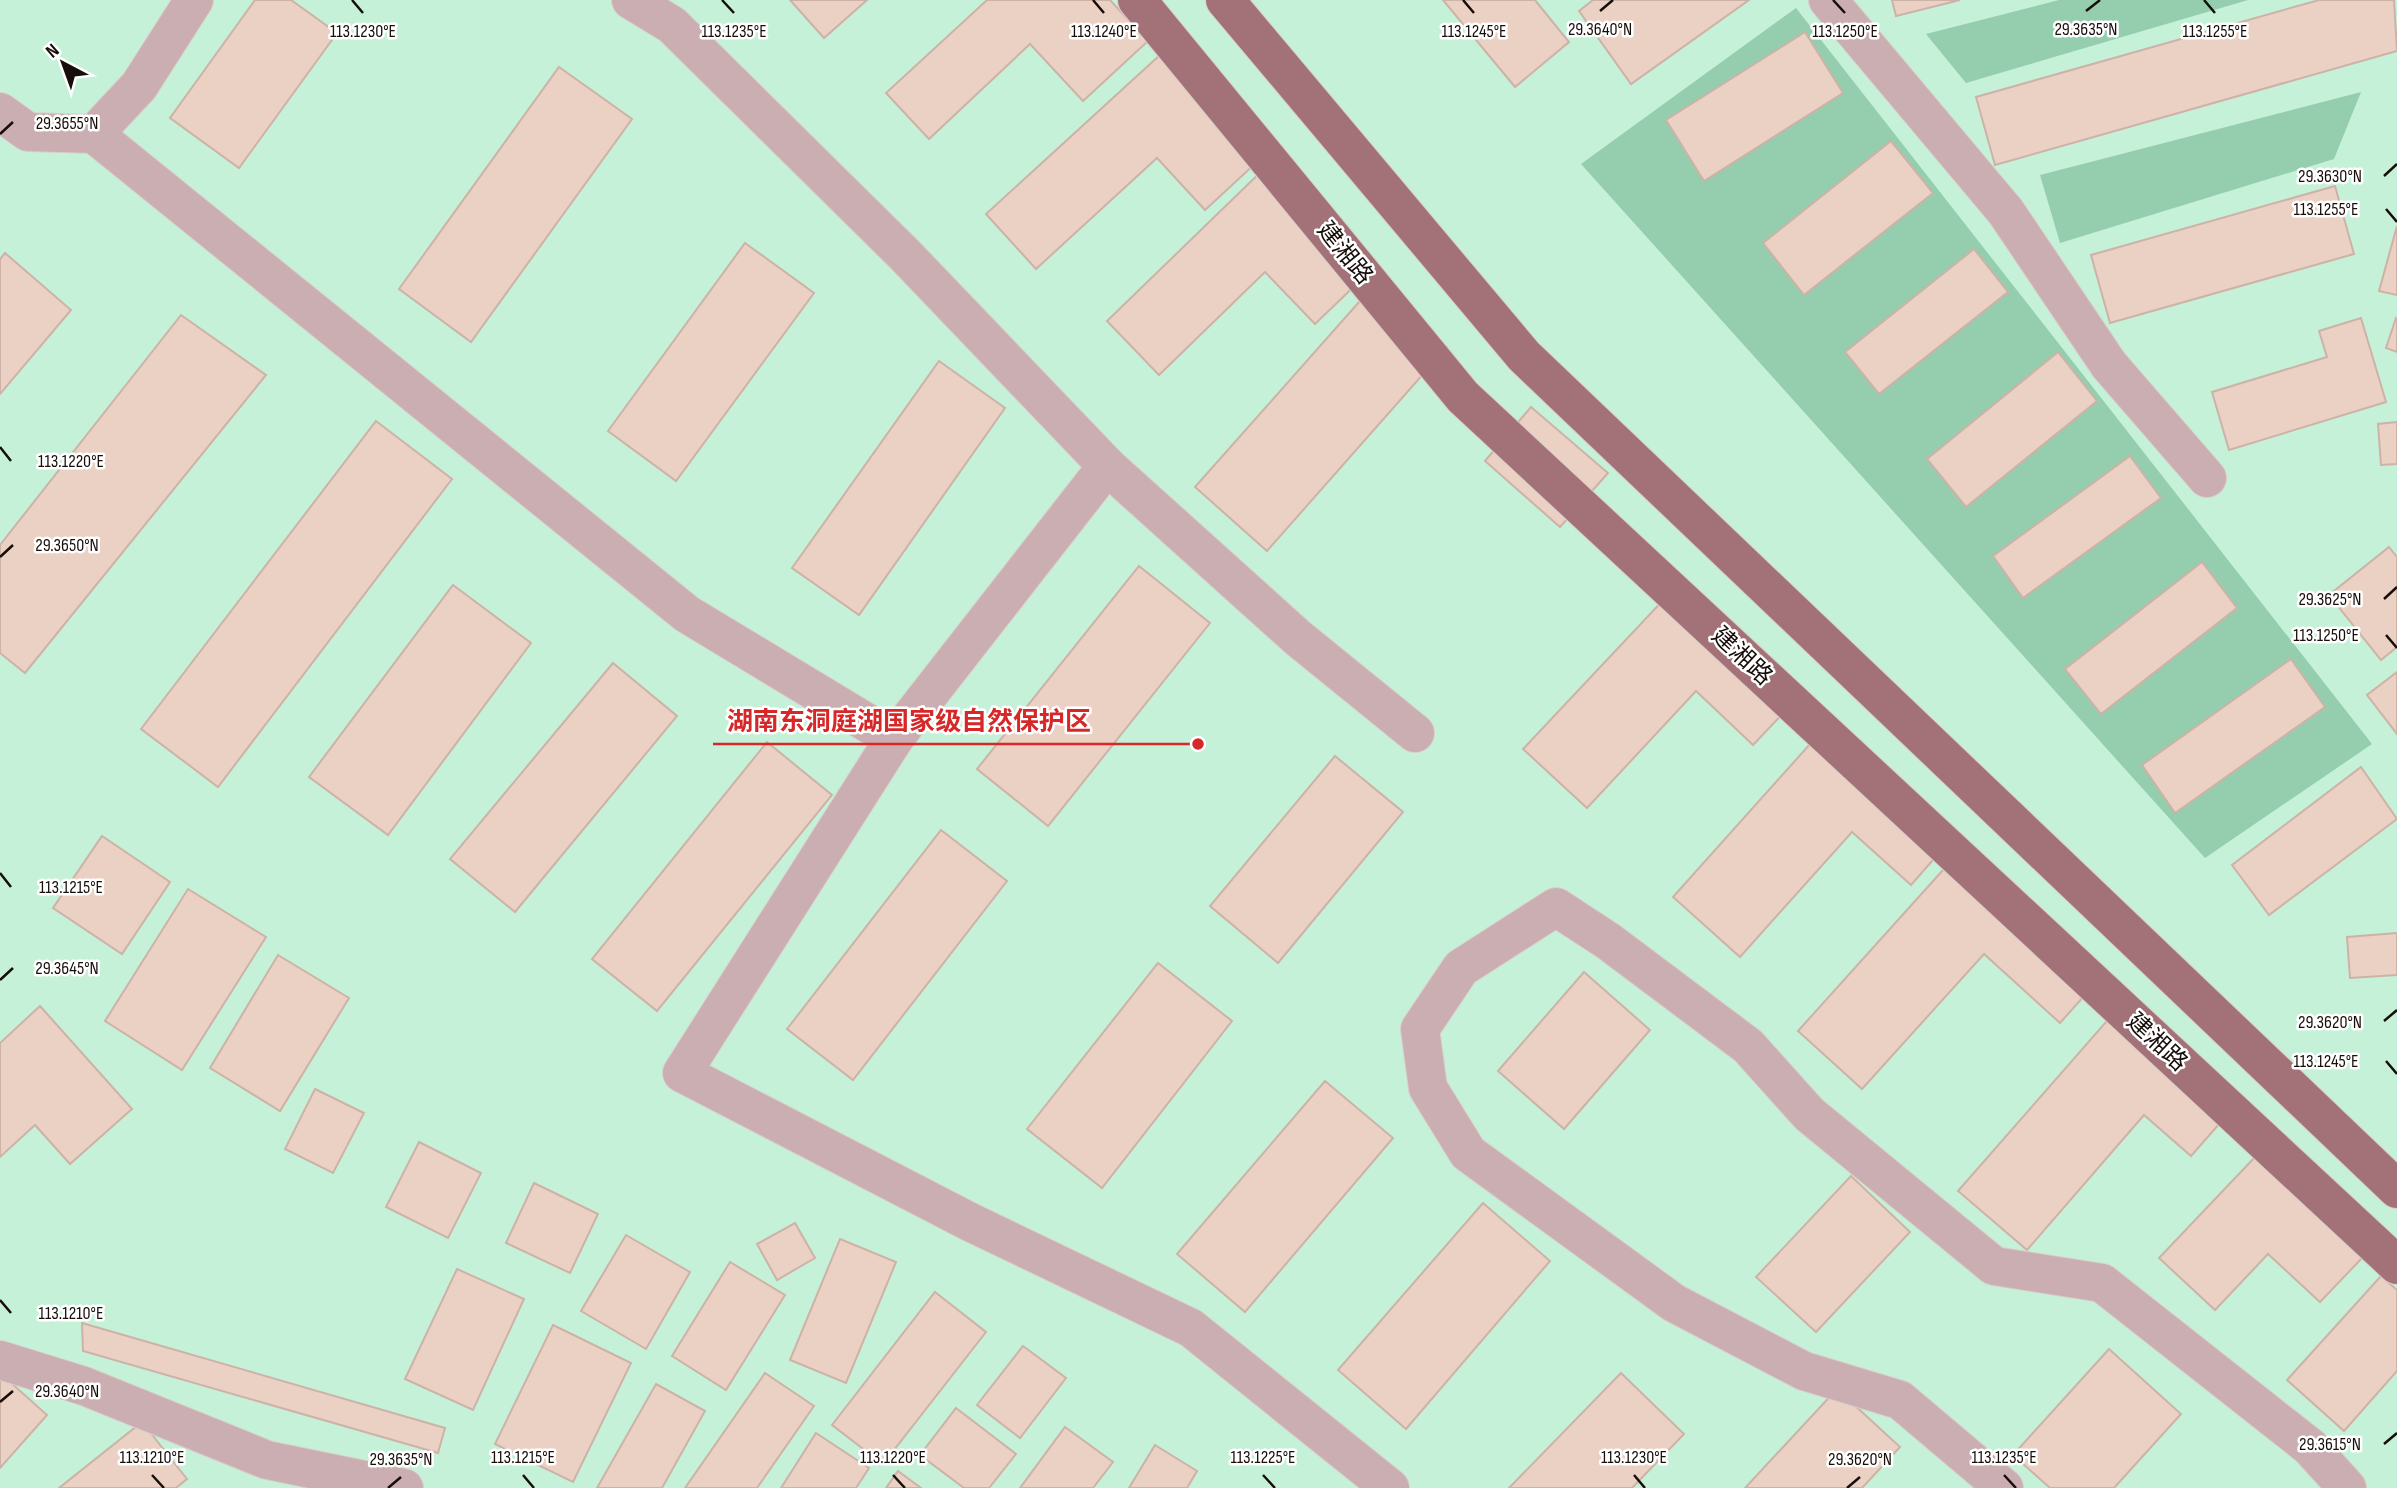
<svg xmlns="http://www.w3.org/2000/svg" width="2397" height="1488" font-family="'Sofia Sans Condensed','Noto Sans SC',sans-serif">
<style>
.green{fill:#c6f1d9}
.forest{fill:#94ceae}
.building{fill:#ebd0c4;stroke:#cdb2a7;stroke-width:2}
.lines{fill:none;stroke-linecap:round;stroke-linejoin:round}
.street-casing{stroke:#d9cec9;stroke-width:40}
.primary-casing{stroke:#d9cec9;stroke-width:40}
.street{stroke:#caaeb1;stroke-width:38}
.primary{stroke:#a37278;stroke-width:38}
.ticks{fill:none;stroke:#170e0a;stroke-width:2.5}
.labels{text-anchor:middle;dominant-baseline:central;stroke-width:5;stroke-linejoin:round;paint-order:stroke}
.street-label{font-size:24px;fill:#170e0a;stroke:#fff}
.ticks-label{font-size:18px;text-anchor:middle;fill:#170e0a;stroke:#fff;stroke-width:5;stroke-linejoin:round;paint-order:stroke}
.leader{fill:none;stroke:#d62828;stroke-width:2.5}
.callout-dot{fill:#d62828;stroke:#fff;stroke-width:2.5}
.callout-label{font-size:26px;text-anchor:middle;font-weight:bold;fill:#d62828;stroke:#fff;stroke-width:5;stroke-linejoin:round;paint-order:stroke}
</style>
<rect width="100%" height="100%" fill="#fef2ed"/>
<rect class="green" x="0" y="0" width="2397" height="1488"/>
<g class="forest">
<path d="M 2059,0 L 2248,0 L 1966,83 L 1926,34 Z"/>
<path d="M 1796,8 L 2372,744 L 2205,858 L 1581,164 Z"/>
<path d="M 2361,92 L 2334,159 L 2060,243 L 2040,175 Z"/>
</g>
<g class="building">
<path d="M 255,0 L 291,0 L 337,33 L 239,168 L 170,118 Z"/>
<path d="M 790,0 L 867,0 L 824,38 Z"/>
<path d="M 987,0 L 1110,0 L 1148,41 L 1083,101 L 1030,44 L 929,139 L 886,93 Z"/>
<path d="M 1443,0 L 1535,0 L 1569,42 L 1515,87 Z"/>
<path d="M 1593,0 L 1749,0 L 1631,84 L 1579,11 Z"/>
<path d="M 1892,0 L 1960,0 L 1896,16 Z"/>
<path d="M 2319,0 L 2394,0 L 2397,51 L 1995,165 L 1976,97 Z"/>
<path d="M 1805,32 L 1843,93 L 1704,181 L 1666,120 Z"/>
<path d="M 1160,55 L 1257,162 L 1205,210 L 1157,158 L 1036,269 L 986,214 Z"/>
<path d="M 559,67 L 632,119 L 471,342 L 399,289 Z"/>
<path d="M 1891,141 L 1933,193 L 1804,295 L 1763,243 Z"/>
<path d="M 1269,164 L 1371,270 L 1315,324 L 1265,272 L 1159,375 L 1107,321 Z"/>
<path d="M 2335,186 L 2354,254 L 2110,323 L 2091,255 Z"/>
<path d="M 2397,226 L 2397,295 L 2379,291 Z"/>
<path d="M 745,243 L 814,293 L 676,481 L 608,431 Z"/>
<path d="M 1974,249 L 2008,292 L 1879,394 L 1845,352 Z"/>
<path d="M 5,253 L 71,310 L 0,394 L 0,259 Z"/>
<path d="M 1375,284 L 1447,347 L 1267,551 L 1195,487 Z"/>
<path d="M 181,315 L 266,375 L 25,673 L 0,653 L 0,545 Z"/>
<path d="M 2361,318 L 2386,402 L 2229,450 L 2212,392 L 2327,357 L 2319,331 Z"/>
<path d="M 2396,318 L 2397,319 L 2397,352 L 2386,348 Z"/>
<path d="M 2058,352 L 2097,401 L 1966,507 L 1927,459 Z"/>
<path d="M 939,361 L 1005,408 L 859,615 L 792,568 Z"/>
<path d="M 1531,407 L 1608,473 L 1560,527 L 1485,461 Z"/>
<path d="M 376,421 L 452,479 L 218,787 L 141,729 Z"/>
<path d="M 2397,422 L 2397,464 L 2381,465 L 2378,424 Z"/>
<path d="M 2130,456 L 2161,498 L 2023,598 L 1993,556 Z"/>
<path d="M 2389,547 L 2397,557 L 2397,647 L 2381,660 L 2329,595 Z"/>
<path d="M 2202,562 L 2237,608 L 2101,714 L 2065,669 Z"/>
<path d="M 1139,566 L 1210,623 L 1048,826 L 977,769 Z"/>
<path d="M 1684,578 L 1805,690 L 1753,745 L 1696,691 L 1587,808 L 1523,749 Z"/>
<path d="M 453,585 L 531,643 L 388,835 L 309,777 Z"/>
<path d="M 2291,659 L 2325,707 L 2175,813 L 2142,765 Z"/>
<path d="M 613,663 L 677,716 L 515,912 L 450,859 Z"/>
<path d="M 2397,672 L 2397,734 L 2367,695 Z"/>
<path d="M 1828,724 L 1954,836 L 1911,885 L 1852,832 L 1740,957 L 1673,897 Z"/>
<path d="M 767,742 L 832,795 L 657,1011 L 592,959 Z"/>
<path d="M 1335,756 L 1403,812 L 1278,963 L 1210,906 Z"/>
<path d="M 2361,767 L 2397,819 L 2269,915 L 2232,865 Z"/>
<path d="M 941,830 L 1007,881 L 853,1080 L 787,1029 Z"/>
<path d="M 102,836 L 170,882 L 122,954 L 53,908 Z"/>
<path d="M 1961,850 L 2101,977 L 2060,1023 L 1984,954 L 1862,1089 L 1798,1031 Z"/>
<path d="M 188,889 L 266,937 L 182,1070 L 105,1021 Z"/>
<path d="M 2397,933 L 2397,975 L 2350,978 L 2347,937 Z"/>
<path d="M 278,955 L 349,998 L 280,1111 L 210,1068 Z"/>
<path d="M 1158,963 L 1232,1021 L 1102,1188 L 1027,1129 Z"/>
<path d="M 1584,972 L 1650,1030 L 1564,1129 L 1498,1071 Z"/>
<path d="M 40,1006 L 132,1109 L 70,1164 L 35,1125 L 0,1157 L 0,1043 Z"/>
<path d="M 2120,1006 L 2235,1106 L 2191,1156 L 2144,1115 L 2027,1250 L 1958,1191 Z"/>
<path d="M 1325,1081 L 1393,1138 L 1245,1312 L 1177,1254 Z"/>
<path d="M 315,1089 L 364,1113 L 333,1173 L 285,1149 Z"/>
<path d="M 419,1142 L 481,1173 L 448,1238 L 386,1207 Z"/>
<path d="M 2256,1156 L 2363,1257 L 2320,1302 L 2268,1254 L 2215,1310 L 2159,1258 Z"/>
<path d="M 1851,1176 L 1910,1232 L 1816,1332 L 1756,1277 Z"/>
<path d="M 534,1183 L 598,1214 L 570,1273 L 506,1243 Z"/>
<path d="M 1483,1203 L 1550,1261 L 1406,1429 L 1338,1370 Z"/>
<path d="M 795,1223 L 815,1258 L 777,1280 L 757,1244 Z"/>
<path d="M 626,1235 L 690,1272 L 646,1349 L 581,1311 Z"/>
<path d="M 840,1239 L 896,1262 L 846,1383 L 790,1360 Z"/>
<path d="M 730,1262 L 785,1295 L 726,1390 L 672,1356 Z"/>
<path d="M 457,1269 L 524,1299 L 473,1410 L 405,1379 Z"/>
<path d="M 2381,1276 L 2397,1290 L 2397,1371 L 2344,1431 L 2287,1380 Z"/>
<path d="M 935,1292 L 986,1332 L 883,1464 L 832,1425 Z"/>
<path d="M 82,1323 L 445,1428 L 438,1453 L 83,1351 Z"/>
<path d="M 553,1325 L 631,1363 L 573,1482 L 495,1444 Z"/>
<path d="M 1023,1346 L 1066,1378 L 1020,1438 L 977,1405 Z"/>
<path d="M 2109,1349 L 2181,1414 L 2114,1488 L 2050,1488 L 2013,1455 Z"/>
<path d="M 0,1373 L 47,1415 L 0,1468 Z"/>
<path d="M 765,1373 L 814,1406 L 757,1488 L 685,1488 Z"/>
<path d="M 1621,1373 L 1684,1434 L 1632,1488 L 1509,1488 Z"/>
<path d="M 656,1384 L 705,1411 L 662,1488 L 597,1488 Z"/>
<path d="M 1837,1389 L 1900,1447 L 1862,1488 L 1745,1488 Z"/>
<path d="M 956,1408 L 1016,1454 L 989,1488 L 964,1488 L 920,1455 Z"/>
<path d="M 142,1422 L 187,1479 L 176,1488 L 59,1488 Z"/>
<path d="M 1065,1427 L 1113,1462 L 1093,1488 L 1020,1488 Z"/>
<path d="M 816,1433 L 869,1468 L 856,1488 L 781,1488 Z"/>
<path d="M 1155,1445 L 1197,1471 L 1187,1488 L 1129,1488 Z"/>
<path d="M 898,1471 L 921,1488 L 886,1488 Z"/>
</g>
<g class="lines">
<defs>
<g id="street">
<path d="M 631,0 L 672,25 L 906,256 L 1107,466 L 1298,638 L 1415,733"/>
<path d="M 1828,0 L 2006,212 L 2109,365 L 2207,478"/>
<path d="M 0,112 L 28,132 L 94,134 L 139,86 L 194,0"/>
<path d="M 94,134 L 687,614 L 894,739 L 1107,466"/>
<path d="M 894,739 L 682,1073 L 970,1222 L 1191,1328 L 1390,1488"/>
<path d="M 0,1360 L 84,1386 L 267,1460 L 404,1488"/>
<path d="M 2004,1488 L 1900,1400 L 1804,1371 L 1674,1303 L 1468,1153 L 1428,1088 L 1420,1029 L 1461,968 L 1556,907 L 1608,941 L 1748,1046 L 1809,1114 L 1994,1266 L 2102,1283 L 2310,1447 L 2347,1488"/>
</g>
<g id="primary">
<path d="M 1137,0 L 1463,397 L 2397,1265"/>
<path d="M 1225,0 L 1524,356 L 2397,1189"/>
</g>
</defs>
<use href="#street" class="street-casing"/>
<use href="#primary" class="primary-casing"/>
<use href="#street" class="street"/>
<use href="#primary" class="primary"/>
</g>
<path class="ticks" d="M 352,0 L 363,13M 722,0 L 734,13M 1093,0 L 1104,13M 1463,0 L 1474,13M 1833,0 L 1845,13M 2204,0 L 2215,13M 1600,11 L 1613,0M 2086,11 L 2100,0M 0,134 L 13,122M 2384,176 L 2397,164M 2386,209 L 2397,222M 0,447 L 11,461M 0,557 L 13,545M 2384,599 L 2397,587M 2386,635 L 2397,648M 0,873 L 11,887M 0,980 L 13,968M 2384,1021 L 2397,1010M 2386,1061 L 2397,1074M 0,1300 L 11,1313M 0,1402 L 13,1391M 2384,1444 L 2397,1433M 152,1475 L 164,1488M 523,1475 L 534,1488M 893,1475 L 905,1488M 1263,1475 L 1275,1488M 1634,1475 L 1645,1488M 2004,1475 L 2016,1488M 388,1488 L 401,1477M 1847,1488 L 1860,1477"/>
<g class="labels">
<g class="street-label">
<text transform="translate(1345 253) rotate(51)">建湘路</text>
<text transform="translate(1742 656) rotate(43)">建湘路</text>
<text transform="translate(2157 1042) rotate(43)">建湘路</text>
</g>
</g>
<g class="ticks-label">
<text x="1600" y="35">29.3640°N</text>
<text x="2086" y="35">29.3635°N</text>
<text x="2215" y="37">113.1255°E</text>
<text x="363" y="37">113.1230°E</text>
<text x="734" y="37">113.1235°E</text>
<text x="1104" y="37">113.1240°E</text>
<text x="1474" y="37">113.1245°E</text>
<text x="1845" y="37">113.1250°E</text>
<text x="67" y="129">29.3655°N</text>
<text x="2330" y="182">29.3630°N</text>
<text x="2326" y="215">113.1255°E</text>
<text x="71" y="467">113.1220°E</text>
<text x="67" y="551">29.3650°N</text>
<text x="2330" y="605">29.3625°N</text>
<text x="2326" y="641">113.1250°E</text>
<text x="71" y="893">113.1215°E</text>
<text x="67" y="974">29.3645°N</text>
<text x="2330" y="1028">29.3620°N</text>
<text x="2326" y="1067">113.1245°E</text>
<text x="71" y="1319">113.1210°E</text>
<text x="67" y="1397">29.3640°N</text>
<text x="2330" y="1450">29.3615°N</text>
<text x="152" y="1463">113.1210°E</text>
<text x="523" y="1463">113.1215°E</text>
<text x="893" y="1463">113.1220°E</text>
<text x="1263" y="1463">113.1225°E</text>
<text x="1634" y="1463">113.1230°E</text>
<text x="2004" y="1463">113.1235°E</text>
<text x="401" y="1465">29.3635°N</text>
<text x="1860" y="1465">29.3620°N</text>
</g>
<path class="leader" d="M1198 744L1105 744H713"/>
<circle class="callout-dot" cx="1198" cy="744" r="7"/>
<g class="callout-label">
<text x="909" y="730">湖南东洞庭湖国家级自然保护区</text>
</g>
<g transform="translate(63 63) rotate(319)" stroke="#ffffff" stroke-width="5" paint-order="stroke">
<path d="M0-5L12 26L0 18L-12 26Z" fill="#170e0a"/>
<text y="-10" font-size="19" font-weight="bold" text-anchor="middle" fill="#170e0a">N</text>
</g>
</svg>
